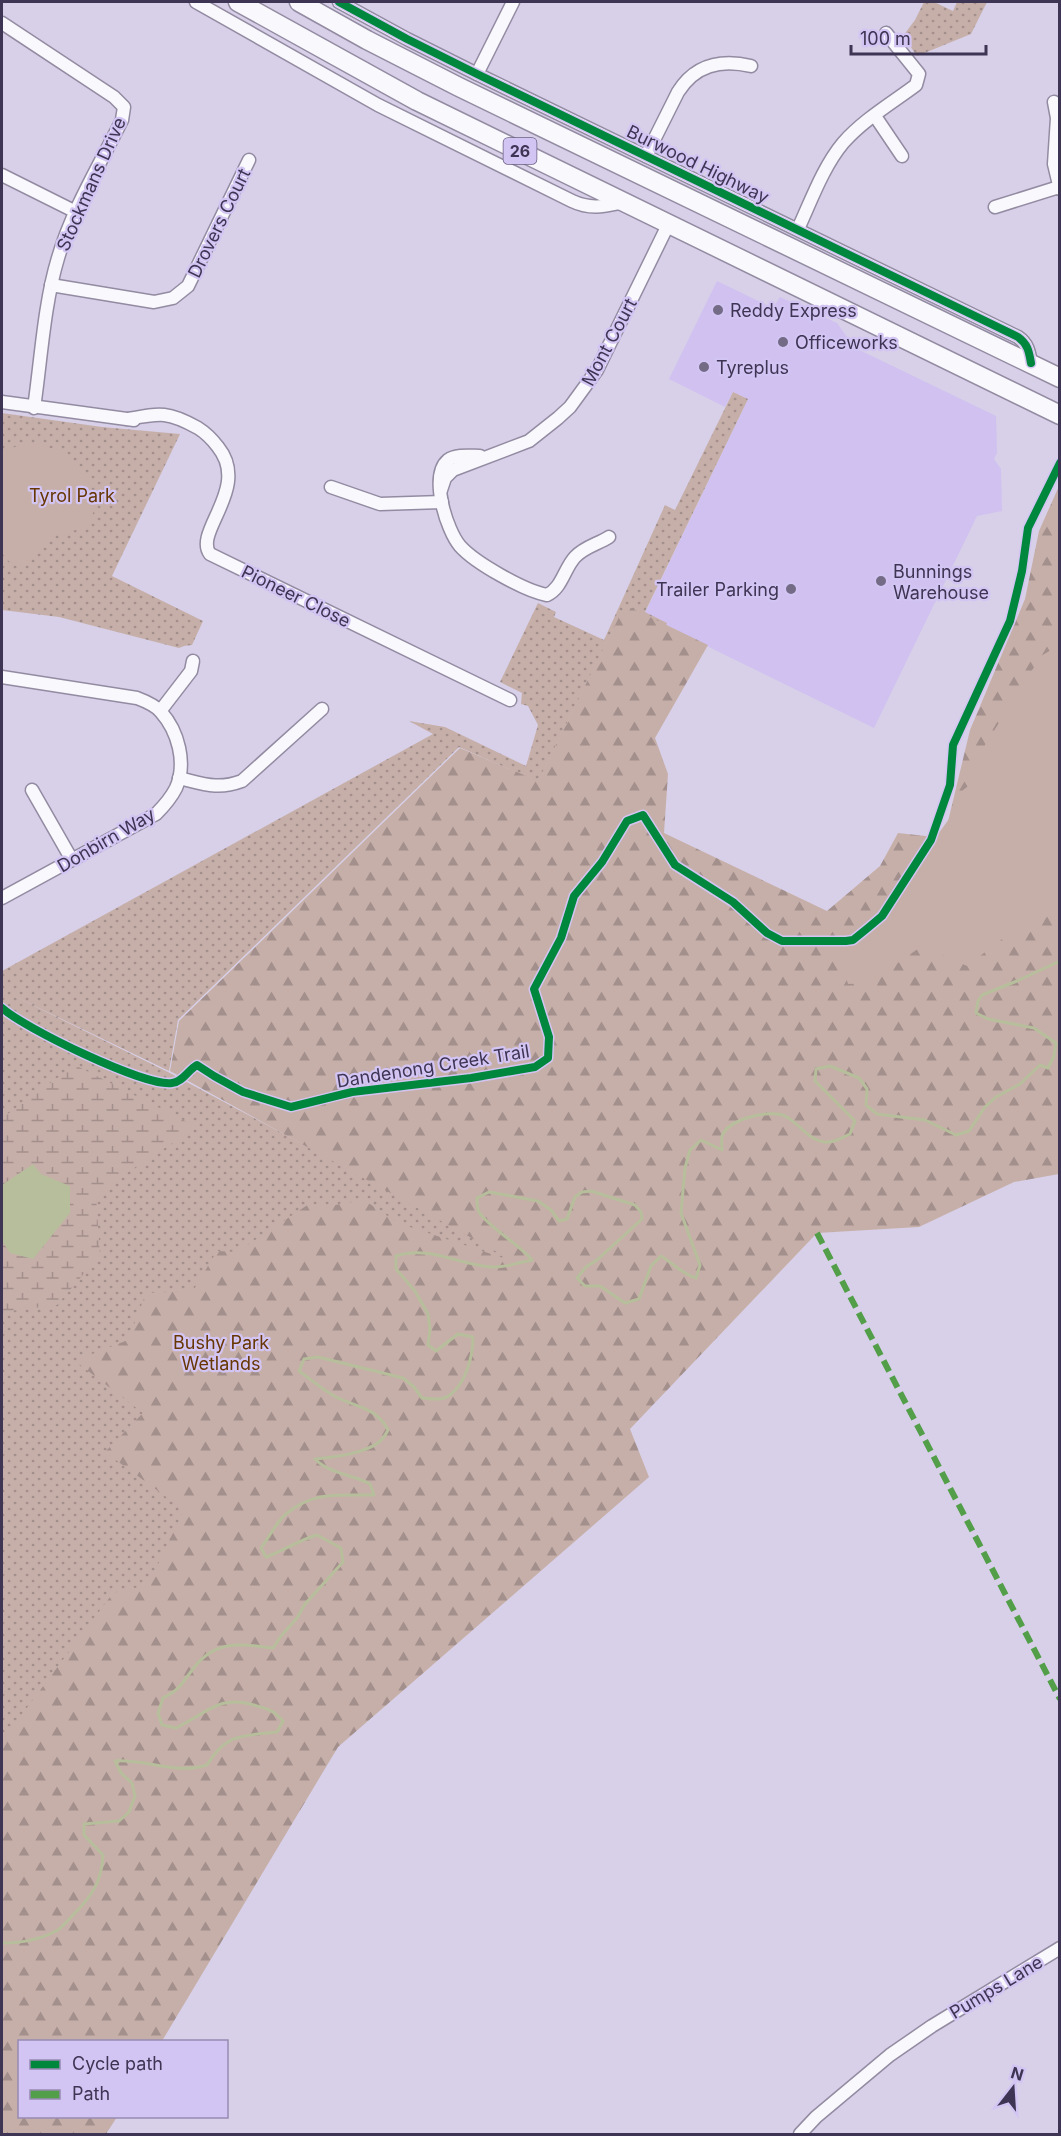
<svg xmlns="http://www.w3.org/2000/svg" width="1061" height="2136" font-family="Inter,sans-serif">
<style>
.built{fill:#d0c1f0}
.green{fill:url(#green-dots)}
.forest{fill:url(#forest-firs)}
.wetland{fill:url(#wetland-marsh)}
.pitch{fill:#c7afa9}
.water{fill:#b7be9c}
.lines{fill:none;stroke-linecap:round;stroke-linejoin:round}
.stream{stroke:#b7be9c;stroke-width:3}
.minor-casing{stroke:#938ba2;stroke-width:15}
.highway-casing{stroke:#938ba2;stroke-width:21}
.minor{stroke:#f9f8fc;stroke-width:12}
.highway{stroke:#f9f8fc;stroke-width:18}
.quiet{stroke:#539e49;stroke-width:6;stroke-dasharray:12 6;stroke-linecap:butt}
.cycleway-casing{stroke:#d3c5f3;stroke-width:11}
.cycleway{stroke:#00873e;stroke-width:8}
.poi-dot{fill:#746b87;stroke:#d3c5f3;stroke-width:2}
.labels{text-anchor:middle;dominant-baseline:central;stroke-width:4.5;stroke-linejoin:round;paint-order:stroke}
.shield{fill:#d3c5f3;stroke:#6b6083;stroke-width:1.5}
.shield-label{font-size:16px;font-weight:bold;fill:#3e3453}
.street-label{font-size:18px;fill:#3e3453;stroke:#d3c5f3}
.poi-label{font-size:18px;fill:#3e3453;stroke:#d3c5f3;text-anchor:start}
.park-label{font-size:18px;fill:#663603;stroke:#d3c5f3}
</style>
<defs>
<pattern id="green-dots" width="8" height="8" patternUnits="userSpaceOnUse" patternTransform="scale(1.5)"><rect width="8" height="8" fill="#c7afa9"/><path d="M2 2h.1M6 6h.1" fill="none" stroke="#a38f8c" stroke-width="1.8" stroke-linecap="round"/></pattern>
<pattern id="forest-firs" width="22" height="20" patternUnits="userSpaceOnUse" patternTransform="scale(1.5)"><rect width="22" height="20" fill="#c7afa9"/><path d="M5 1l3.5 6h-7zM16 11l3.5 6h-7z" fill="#a38f8c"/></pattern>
<pattern id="wetland-marsh" width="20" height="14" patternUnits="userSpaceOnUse" patternTransform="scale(1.5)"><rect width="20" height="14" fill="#c7afa9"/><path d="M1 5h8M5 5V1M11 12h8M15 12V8" fill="none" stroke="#a38f8c"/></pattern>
</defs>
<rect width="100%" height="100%" fill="#d7d0e8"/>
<path class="built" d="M 717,281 L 773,308 L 780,297 L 837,323 L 847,337 L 847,344 L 996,416 L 997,453 L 994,459 L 1001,469 L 1002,511 L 977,516 L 874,728 L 666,626 L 666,624 L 645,613 L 748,399 L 733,392 L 725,407 L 669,379 Z"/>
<g class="green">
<path d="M 924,2 L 934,2 L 953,11 L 957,2 L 987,2 L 971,34 L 917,56 L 903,36 L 915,20 Z"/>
<path d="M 733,392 L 748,399 L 645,612 L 667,623 L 666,626 L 625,606 L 538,782 L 459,747 L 178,1020 L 169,1071 L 12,995 L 168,1072 L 520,1260 L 2,1995 L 2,971 L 433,734 L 409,721 L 445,727 L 526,766 L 538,725 L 528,706 L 521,704 L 522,693 L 500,682 L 538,603 L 556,612 L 554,617 L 604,640 L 665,505 L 675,510 Z"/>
<path d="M 2,413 L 102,427 L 180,434 L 112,576 L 203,621 L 192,645 L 184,646 L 179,648 L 59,617 L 2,610 Z"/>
</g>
<path class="forest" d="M 1059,486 L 1059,1174 L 1014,1182 L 919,1227 L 817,1233 L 630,1429 L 649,1477 L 338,1747 L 162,2041 L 20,2042 L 20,2116 L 117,2117 L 106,2134 L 2,2134 L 2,1741 L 113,1593 L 148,1585 L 184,1510 L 105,1452 L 143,1413 L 79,1364 L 87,1356 L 128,1340 L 146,1293 L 193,1291 L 217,1251 L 237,1252 L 309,1204 L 335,1205 L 364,1200 L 398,1223 L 515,1262 L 170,1071 L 179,1021 L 460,748 L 538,781 L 625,605 L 708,645 L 655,738 L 668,774 L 664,833 L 827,911 L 880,866 L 898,833 L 944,838 L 970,730 L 1025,599 L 1039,531 Z"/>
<path class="wetland" d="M 75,1065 L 197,1127 L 128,1172 L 96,1197 L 100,1255 L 57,1305 L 2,1312 L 2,1118 Z"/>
<g class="pitch">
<path d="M 36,444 C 44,446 52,448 58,451 C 79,463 109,499 87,523 C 77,534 60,531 48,538 C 32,547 25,586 2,553 L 2,453 L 19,445 Z"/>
<path d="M 1051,650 L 1060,665 L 1059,895 L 967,966 L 922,946 L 869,983 L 848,984 L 839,954 L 886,917 L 918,862 L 959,805 L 963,790 L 971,784 L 985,745 L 1041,656 Z"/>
</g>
<path class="water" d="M 33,1164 L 41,1174 L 70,1186 L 70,1213 L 33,1259 L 10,1253 L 2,1241 L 2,1185 Z"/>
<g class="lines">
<path class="stream" d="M 2,1943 C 20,1943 39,1940 56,1931 C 62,1928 67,1921 73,1915 C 91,1897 102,1882 103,1855 L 84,1835 L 84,1824 L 119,1821 L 129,1812 L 135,1796 L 132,1783 L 121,1773 L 115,1761 C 146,1759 176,1775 207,1765 C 226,1733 243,1736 277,1732 L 283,1721 C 273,1710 268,1709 254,1705 C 219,1694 206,1714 176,1728 L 162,1725 L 158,1713 L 163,1698 C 181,1689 181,1684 193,1669 C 215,1639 241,1644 273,1648 L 281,1636 L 297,1618 L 305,1604 L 343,1562 L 341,1548 L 317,1535 C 299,1540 283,1551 266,1557 L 261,1548 C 269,1538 276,1522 286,1514 C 315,1490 339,1496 374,1495 L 370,1484 C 353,1475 328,1473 315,1459 C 334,1457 364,1454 379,1442 C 383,1439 386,1434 388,1430 C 376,1408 360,1408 338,1398 C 325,1392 312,1380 299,1371 L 304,1359 L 318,1357 L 403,1378 L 414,1387 L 422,1398 C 431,1399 442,1401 450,1395 C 466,1383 473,1356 473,1337 L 458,1334 L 436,1351 L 428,1345 L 430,1329 L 428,1314 L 415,1291 L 396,1269 L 396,1256 C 429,1245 459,1265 492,1267 C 506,1268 519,1262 532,1260 C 519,1244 487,1226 479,1212 C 477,1209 477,1202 477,1198 L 489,1192 L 538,1201 L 551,1210 L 559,1221 L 567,1219 L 575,1197 L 582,1192 L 591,1191 L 635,1205 L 641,1212 L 642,1219 L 597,1260 L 586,1267 L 577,1278 L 585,1286 L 600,1286 L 625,1303 L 639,1299 L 651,1266 L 661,1256 C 674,1264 682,1274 696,1278 L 700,1265 L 681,1213 L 685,1168 L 690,1150 L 701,1140 L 722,1150 C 722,1146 721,1139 722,1136 C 728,1119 770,1109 785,1116 C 799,1123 807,1139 824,1142 C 833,1143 842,1138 850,1134 L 855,1121 L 815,1081 L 816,1069 L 830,1066 L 859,1078 L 867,1089 L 866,1105 L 877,1114 L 925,1120 L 956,1135 L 969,1131 L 985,1107 L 996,1097 L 1020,1084 L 1040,1065 L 1048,1068 L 1054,1056 L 1056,1043 L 1034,1028 L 988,1019 L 976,1013 L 978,1001 L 982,995 L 1017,981 L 1060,961"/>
<defs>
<g id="minor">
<path d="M 196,2 L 378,105 L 572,201 C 591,210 605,206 624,202"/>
<path d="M 339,2 L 407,39 L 477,74 L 1018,337 C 1028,344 1029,352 1031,363"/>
<path d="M 2,23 L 114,97 L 124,107 L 122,120 C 100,164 72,210 58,258 C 44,304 41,360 34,408"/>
<path d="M 477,74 L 513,2"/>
<path d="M 1054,102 L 1057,118 L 1054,164 L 1060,189"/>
<path d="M 875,116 L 902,156"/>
<path d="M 646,156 L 678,92 C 695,65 720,59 751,66"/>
<path d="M 2,175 L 76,212"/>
<path d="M 995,207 L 1059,187"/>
<path d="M 798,229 C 811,201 823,167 843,143 C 863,120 892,103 916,85 L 919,74 L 886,33"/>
<path d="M 51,285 L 154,302 L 173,298 L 188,286 L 249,160"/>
<path d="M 2,402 L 134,420"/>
<path d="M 128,419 C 160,413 168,411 198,428 C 206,433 212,439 218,447 C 251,488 193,532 210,554 L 510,700"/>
<path d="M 480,456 C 471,456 456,454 448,460 C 429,476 447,531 460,546 C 475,563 525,591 547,595 C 562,588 564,569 575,557 C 584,547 598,544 609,537"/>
<path d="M 331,487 L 380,504 L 442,502"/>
<path d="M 441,490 L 445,478 L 453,470 L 529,441 L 558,418 L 570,407 L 597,370 L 668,225"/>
<path d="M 2,677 L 137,698 C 145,701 155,705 161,712 C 178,731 187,763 176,788 C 171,798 164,806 156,814 L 2,898"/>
<path d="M 161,710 L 191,671 L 193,661"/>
<path d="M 179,778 C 204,784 218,790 242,781 L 322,709"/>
<path d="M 32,790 L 72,860"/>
<path d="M 800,2134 L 816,2117 L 890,2055 L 932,2026 L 1060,1948"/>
</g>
<g id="highway">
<path d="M 238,2 L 417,101 L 1060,415"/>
<path d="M 299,2 L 367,40 L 459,87 L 1060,378"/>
</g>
</defs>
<use href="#minor" class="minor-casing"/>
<use href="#highway" class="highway-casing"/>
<use href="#minor" class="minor"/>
<use href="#highway" class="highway"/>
<path class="quiet" d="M 817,1233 L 1060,1699"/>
<defs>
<g id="cycleway">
<path d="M 339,2 L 407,39 L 477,74 L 1018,337 C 1028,344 1029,352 1031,363"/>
<path d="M 2,1008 C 24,1028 145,1087 172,1083 C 183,1082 188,1070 197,1065 L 214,1076 L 243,1092 L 291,1107 L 352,1092 L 471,1078 L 535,1067 L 548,1058 L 549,1037 L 534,989 L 561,938 L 574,896 L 602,862 L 627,821 L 643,815 L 675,865 L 733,902 L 767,933 L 782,941 L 846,941 L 853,940 L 869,927 L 882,916 L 931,840 L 950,785 L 953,745 L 1010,621 L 1022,571 L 1028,528 L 1060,463"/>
</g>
</defs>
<use href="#cycleway" class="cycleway-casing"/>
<use href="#cycleway" class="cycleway"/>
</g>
<g class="poi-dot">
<circle cx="718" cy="310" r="6"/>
<circle cx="783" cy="342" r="6"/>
<circle cx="704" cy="367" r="6"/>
<circle cx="881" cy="581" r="6"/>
<circle cx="791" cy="589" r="6"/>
</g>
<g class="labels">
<rect class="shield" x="503.5" y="138" width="33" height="26" rx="4.5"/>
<g class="shield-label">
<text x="520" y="151">26</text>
</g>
<g class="street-label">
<text transform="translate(698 164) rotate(26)">Burwood Highway</text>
<text transform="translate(91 184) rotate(-66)">Stockmans Drive</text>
<text transform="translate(219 223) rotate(-64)">Drovers Court</text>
<text transform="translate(609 342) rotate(-62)">Mont Court</text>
<text transform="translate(296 596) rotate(26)">Pioneer Close</text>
<text transform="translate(106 840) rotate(-30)">Donbirn Way</text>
<text transform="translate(433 1066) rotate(-9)">Dandenong Creek Trail</text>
<text transform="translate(996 1987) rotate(-31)">Pumps Lane</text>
</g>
<g class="poi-label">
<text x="730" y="310">Reddy Express</text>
<text x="795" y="342">Officeworks</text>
<text x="716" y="367">Tyreplus</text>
<text x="893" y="571">Bunnings<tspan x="893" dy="21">Warehouse</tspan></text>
<text x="779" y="589" text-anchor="end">Trailer Parking</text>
</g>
<g class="park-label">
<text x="72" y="495">Tyrol Park</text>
<text x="221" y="1342">Bushy Park<tspan x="221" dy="21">Wetlands</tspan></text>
</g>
</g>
<rect width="1061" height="2136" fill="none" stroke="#3e3453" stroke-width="6"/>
<rect x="18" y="2040" width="210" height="78" fill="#d3c5f3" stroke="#978bb3" stroke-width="1.5"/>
<rect x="30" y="2060" width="30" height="9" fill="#00873e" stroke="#978bb3" stroke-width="1.5"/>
<text x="72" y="2070" font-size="18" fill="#3e3453">Cycle path</text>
<rect x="30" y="2090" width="30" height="9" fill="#539e49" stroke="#978bb3" stroke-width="1.5"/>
<text x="72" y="2100" font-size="18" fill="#3e3453">Path</text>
<g transform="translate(1013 2088) rotate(17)" stroke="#d3c5f3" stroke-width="4.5" paint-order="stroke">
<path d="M0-4.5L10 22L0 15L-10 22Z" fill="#3e3453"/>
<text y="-9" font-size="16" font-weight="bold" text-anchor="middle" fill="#3e3453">N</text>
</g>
<path d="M851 45v9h135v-9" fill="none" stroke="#3e3453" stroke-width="3"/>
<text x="860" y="45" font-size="18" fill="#3e3453" stroke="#d3c5f3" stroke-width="4.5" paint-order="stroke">100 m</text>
</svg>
